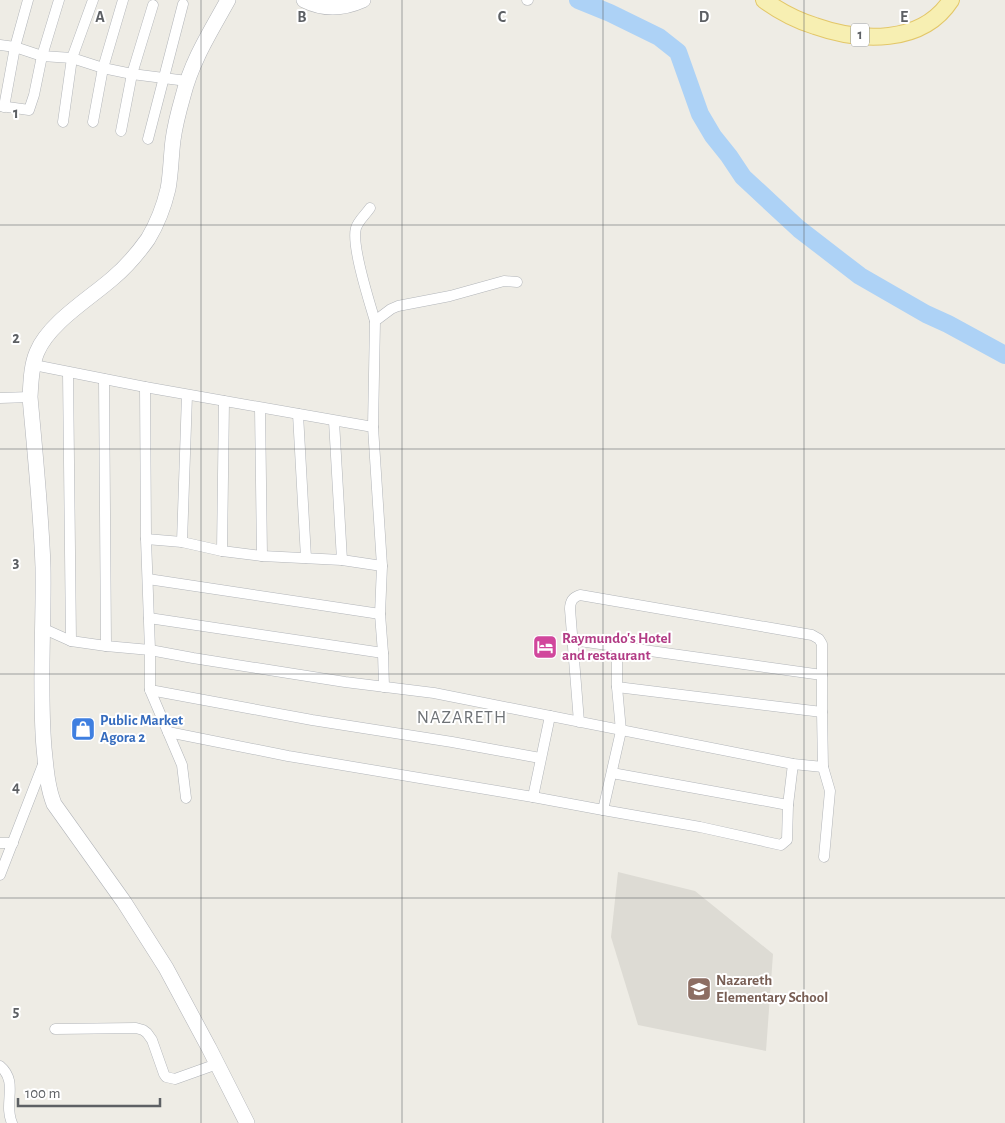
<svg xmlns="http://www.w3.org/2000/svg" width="1005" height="1123" font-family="'Alegreya Sans',sans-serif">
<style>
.education{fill:#dddbd4}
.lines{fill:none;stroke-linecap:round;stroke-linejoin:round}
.river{stroke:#add2f6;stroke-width:18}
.minor-casing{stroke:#b2b5b9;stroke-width:11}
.secondary-casing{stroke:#b2b4b8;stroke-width:16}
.primary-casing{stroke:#e3c769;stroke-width:18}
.minor{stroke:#fff;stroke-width:10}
.secondary{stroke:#fff;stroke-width:15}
.primary{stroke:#f7efb2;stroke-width:16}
.grid{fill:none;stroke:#5d6064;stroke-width:1;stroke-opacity:0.55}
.labels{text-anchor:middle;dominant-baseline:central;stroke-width:4;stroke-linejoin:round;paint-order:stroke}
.shield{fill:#fff;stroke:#8e9092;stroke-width:1}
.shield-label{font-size:14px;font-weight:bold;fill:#5d6064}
.hotel-label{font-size:15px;font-weight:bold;fill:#b23c85;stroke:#fff;text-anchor:start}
.shop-label{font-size:15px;font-weight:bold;fill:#366cbe;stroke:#fff;text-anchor:start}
.education-label{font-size:15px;font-weight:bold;fill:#785e54;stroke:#fff;text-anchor:start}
.quarter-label{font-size:18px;letter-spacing:1px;fill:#6e7276;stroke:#fff}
.grid-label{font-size:16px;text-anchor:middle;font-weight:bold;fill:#5d6064;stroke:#fff;stroke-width:4;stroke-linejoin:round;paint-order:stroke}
</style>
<rect width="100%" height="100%" fill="#eeece5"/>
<path class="education" d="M 618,872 L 695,891 L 773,954 L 766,1051 L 638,1025 L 611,937 Z"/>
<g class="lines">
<path class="river" d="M 578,0 L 610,13 L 659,37 L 678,52 L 700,114 L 713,136 L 729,156 L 743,177 L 799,229 L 860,276 L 926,314 L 948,324 L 1005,355"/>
<defs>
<g id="minor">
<path d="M 527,0 L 528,0"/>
<path d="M 0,45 L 15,47 L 42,56 L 72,58 L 103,68 L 132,74 L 187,81"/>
<path d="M 0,106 L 29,110 L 34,95 L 42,56 L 59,0"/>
<path d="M 4,107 L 15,47 L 28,0"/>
<path d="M 63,122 L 72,58 L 93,0"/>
<path d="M 93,122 L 103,68 L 123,0"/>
<path d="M 121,131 L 132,74 L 153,5"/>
<path d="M 148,139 L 183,4"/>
<path d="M 370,208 C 366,214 358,221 356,228 C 351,245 369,301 375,321"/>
<path d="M 34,365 L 145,387 L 373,427 L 382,566 L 380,614 L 383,653 L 384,687"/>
<path d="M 68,372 L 71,641"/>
<path d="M 104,379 L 106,646"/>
<path d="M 145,387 L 146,539 L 150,650 L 150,690 L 182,765 L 186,798"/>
<path d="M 0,398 L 30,397"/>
<path d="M 260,408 L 262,556"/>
<path d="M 298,414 L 306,558"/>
<path d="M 334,421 L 342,560"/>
<path d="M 373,427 L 375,321 L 391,309 L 398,306 L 450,296 L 504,281 L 517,282"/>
<path d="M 146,539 L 182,542 L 222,551 L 262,556 L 342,560 L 382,566"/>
<path d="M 182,542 L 187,395"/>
<path d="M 222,551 L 224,401"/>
<path d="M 148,579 L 380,614"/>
<path d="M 149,618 L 383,653"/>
<path d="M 42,628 L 71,641 L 106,646 L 150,650 L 193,658 L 345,682 L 434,693 L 793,764 L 823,767 L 822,712 L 822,644 L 819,639 L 812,635 L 580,595 C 573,597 570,601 570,609 L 579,722"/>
<path d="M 572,640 L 822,675"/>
<path d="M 617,687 L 822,712"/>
<path d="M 150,690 L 312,720 L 452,742 L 540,758"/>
<path d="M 168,732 L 288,756 L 533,797 L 550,716"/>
<path d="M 823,767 L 830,791 L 824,857"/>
<path d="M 612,773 L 788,805"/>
<path d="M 533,797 L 603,810 L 621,731 L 617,687 L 617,646"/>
<path d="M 603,810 L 700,827 L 781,845 L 787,840 L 788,805 L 793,764"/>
<path d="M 0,843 L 13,843"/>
<path d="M 0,875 L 44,762"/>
<path d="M 55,1029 L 136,1028 L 143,1030 L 147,1033 L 152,1040 L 164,1074 L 166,1077 L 175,1079 L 217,1064"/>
<path d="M 0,1066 C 19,1082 3,1103 12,1123"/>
</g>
<g id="secondary">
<path d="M 228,0 C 211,31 192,60 183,96 C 179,110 175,125 173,140 C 171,156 171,173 168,189 C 164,206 157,224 148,239 C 138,253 126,267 113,278 C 89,299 49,323 37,352 C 31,366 31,382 30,397 C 35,453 41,510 43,567 C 44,627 39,688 44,748 C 46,767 47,786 54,804 L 124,902 L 166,968 L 209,1048 L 247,1123"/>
<path d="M 304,0 C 324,10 343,9 363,0"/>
</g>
<path id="primary" d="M 764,0 C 779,11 796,20 815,26 C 860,42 922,45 951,0"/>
</defs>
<use href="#minor" class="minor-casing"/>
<use href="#secondary" class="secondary-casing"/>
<use href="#primary" class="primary-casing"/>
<use href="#minor" class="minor"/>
<use href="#secondary" class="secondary"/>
<use href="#primary" class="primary"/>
</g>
<path class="grid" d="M 201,0 L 201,1123M 402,0 L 402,1123M 603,0 L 603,1123M 804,0 L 804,1123M 0,225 L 1005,225M 0,449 L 1005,449M 0,674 L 1005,674M 0,898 L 1005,898"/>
<defs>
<symbol id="hotel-square" viewBox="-11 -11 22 22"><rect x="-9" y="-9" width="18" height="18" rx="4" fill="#d1479c" stroke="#fff"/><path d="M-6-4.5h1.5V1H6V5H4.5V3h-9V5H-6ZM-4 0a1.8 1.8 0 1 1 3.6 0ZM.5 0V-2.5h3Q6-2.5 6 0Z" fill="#fff"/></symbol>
<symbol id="shop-square" viewBox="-11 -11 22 22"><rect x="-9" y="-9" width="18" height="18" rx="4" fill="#3f7fe0" stroke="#fff"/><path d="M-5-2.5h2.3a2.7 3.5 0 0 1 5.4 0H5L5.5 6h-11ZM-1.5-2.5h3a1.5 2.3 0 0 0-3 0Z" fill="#fff"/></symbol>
<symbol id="school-square" viewBox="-11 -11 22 22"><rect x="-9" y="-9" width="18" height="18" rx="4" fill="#8d6e63" stroke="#fff"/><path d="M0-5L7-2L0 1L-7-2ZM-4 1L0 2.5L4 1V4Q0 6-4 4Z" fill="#fff"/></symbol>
</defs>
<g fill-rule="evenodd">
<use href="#hotel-square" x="531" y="633" width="28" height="28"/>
<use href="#shop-square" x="69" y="715" width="28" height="28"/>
<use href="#school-square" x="685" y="975" width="28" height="28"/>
</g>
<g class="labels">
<rect class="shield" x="851" y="23.5" width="18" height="23" rx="4"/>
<g class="shield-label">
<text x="860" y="35">1</text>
</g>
<g class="hotel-label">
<text x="562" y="638">Raymundo's Hotel<tspan x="562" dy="17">and restaurant</tspan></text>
</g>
<g class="shop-label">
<text x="100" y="720">Public Market<tspan x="100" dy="17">Agora 2</tspan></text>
</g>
<g class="education-label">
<text x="716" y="980">Nazareth<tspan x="716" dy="17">Elementary School</tspan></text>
</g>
<g class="quarter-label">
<text x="462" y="718">NAZARETH</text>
</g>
</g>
<g class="grid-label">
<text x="100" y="22">A</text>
<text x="302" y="22">B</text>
<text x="502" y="22">C</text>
<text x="704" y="22">D</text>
<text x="904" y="22">E</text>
<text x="16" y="118">1</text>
<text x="16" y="343">2</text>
<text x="16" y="567">3</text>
<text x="16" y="792">4</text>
<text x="16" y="1016">5</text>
</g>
<path d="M18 1098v8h142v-8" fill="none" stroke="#5d6064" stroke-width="2.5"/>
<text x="25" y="1098" font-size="15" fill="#5d6064" stroke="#ffffff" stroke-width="4" paint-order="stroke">100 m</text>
</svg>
